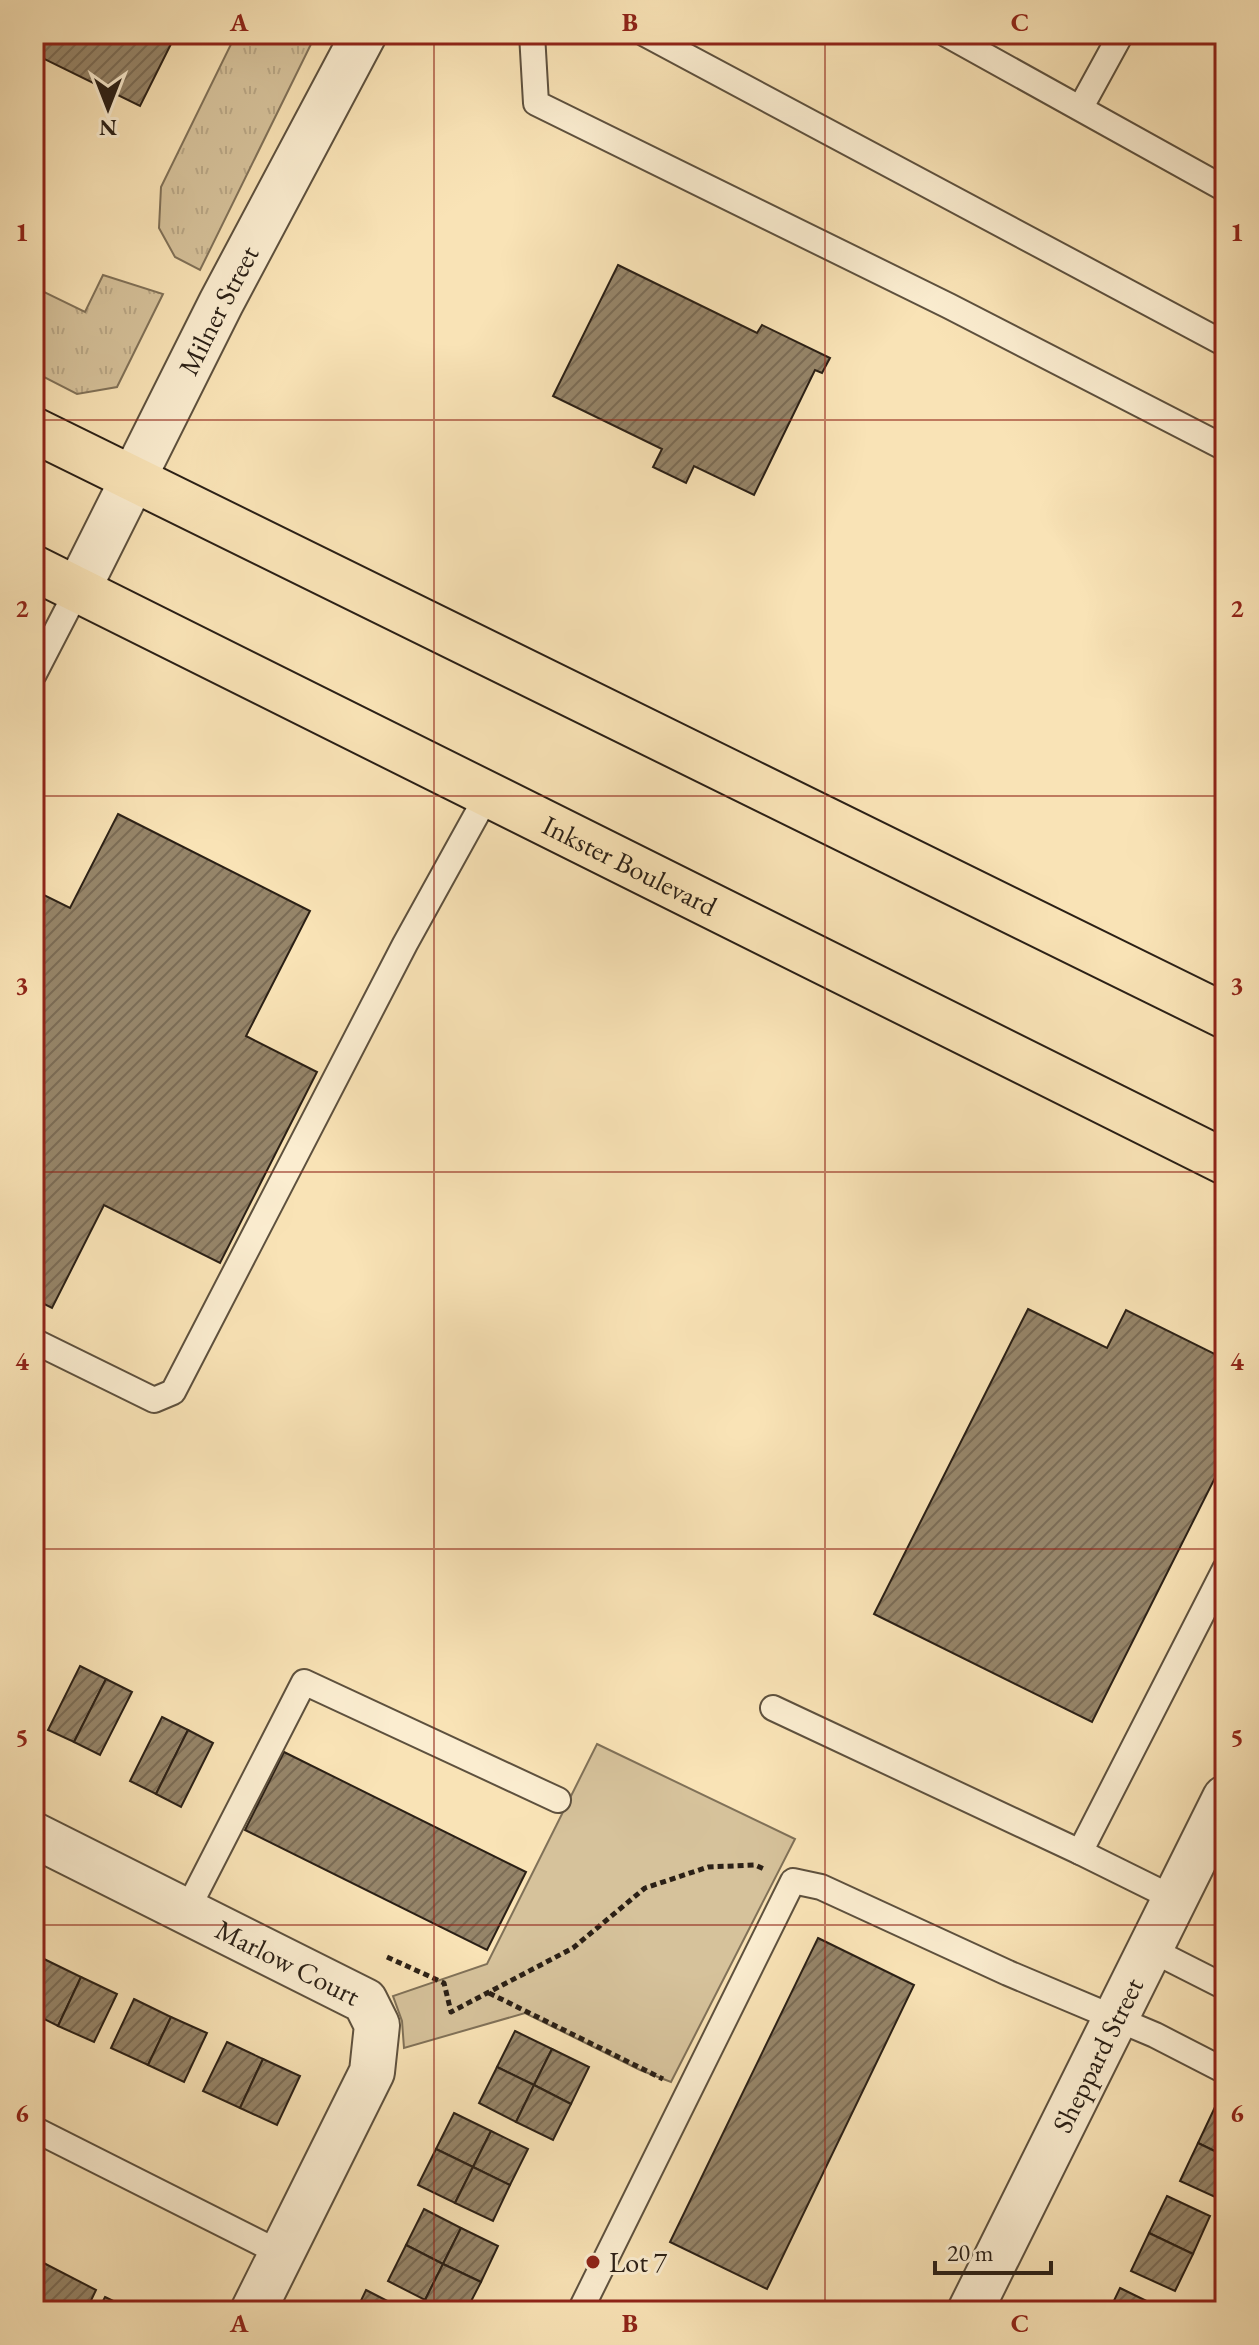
<svg xmlns="http://www.w3.org/2000/svg" width="1259" height="2345" font-family="'EB Garamond',serif">
<style>
.grass{fill:url(#grass-tufts);stroke:#807158;stroke-width:2}
.park{fill:#d6c29b;stroke:#807158;stroke-width:2}
.building{fill:url(#building-hatch);stroke:#2b2016;stroke-width:2}
.lines{fill:none;stroke-linecap:round;stroke-linejoin:round}
.service-casing{stroke:#5e513e;stroke-width:28}
.minor-casing{stroke:#5e513e;stroke-width:48}
.tertiary-casing{stroke:#5e513e;stroke-width:48}
.primary-casing{stroke:#2b2016;stroke-width:48}
.path{stroke:#2b2016;stroke-width:5;stroke-dasharray:6 4;stroke-linecap:butt}
.service{stroke:#fbedd0;stroke-width:24}
.minor{stroke:#fbedd0;stroke-width:44}
.tertiary{stroke:#fbedd0;stroke-width:44}
.primary{stroke:#f9e3b6;stroke-width:44}
.grid{fill:none;stroke:#8f2418;stroke-width:2;stroke-opacity:0.55}
.poi-dot{fill:#8f2418;stroke:#fbedd0;stroke-width:3}
.labels{text-anchor:middle;dominant-baseline:central;stroke-width:6;stroke-linejoin:round;paint-order:stroke}
.street-label{font-size:28px;fill:#2b2016;stroke:#fbedd0}
.poi-label{font-size:28px;fill:#2b2016;stroke:#fbedd0;text-anchor:start}
.neatline{fill:none;stroke:#8f2418;stroke-width:3}
.grid-label{font-size:26px;text-anchor:middle;font-weight:bold;fill:#8f2418}
</style>
<defs>
<pattern id="grass-tufts" width="24" height="20" patternUnits="userSpaceOnUse" patternTransform="scale(2)"><rect width="24" height="20" fill="#d6c29b"/><path d="M3 7l-1-3M5 7V3M7 7l1-3M15 17l-1-3M17 17v-4M19 17l1-3" fill="none" stroke="#b8a685"/></pattern>
<pattern id="building-hatch" width="6" height="6" patternUnits="userSpaceOnUse" patternTransform="scale(2)"><rect width="6" height="6" fill="#968569"/><path d="M-1 1l2-2M0 6l6-6M5 7l2-2" fill="none" stroke="#7b6c55"/></pattern>
</defs>
<rect width="100%" height="100%" fill="#f9e3b6"/>
<filter id="stains"><feTurbulence type="fractalNoise" baseFrequency=".0025" numOctaves="4"/><feColorMatrix values="0 0 0 0 .2 0 0 0 0 .09 0 0 0 0 .02 0 0 0 .5 -.17"/></filter>
<radialGradient id="worn" r=".72"><stop offset=".6" stop-color="#630" stop-opacity="0"/><stop offset="1" stop-color="#630" stop-opacity=".3"/></radialGradient>
<g class="grass">
<path d="M 236,34 L 316,34 L 200,270 L 175,257 L 159,228 L 161,187 Z"/>
<path d="M 103,275 L 163,294 L 117,387 L 77,394 L 34,372 L 34,287 L 85,312 Z"/>
</g>
<path class="park" d="M 597,1744 L 795,1839 L 671,2082 L 640,2070 L 525,2013 L 404,2048 L 402,2021 L 393,1996 L 487,1964 Z"/>
<g class="building">
<path d="M 34,34 L 176,34 L 140,106 L 34,54 Z"/>
<path d="M 618,265 L 757,333 L 762,325 L 830,358 L 822,373 L 815,370 L 754,495 L 694,466 L 686,483 L 653,467 L 662,449 L 553,396 Z"/>
<path d="M 118,814 L 310,911 L 246,1036 L 317,1072 L 220,1263 L 104,1205 L 52,1308 L 34,1299 L 34,890 L 70,908 Z"/>
<path d="M 1028,1309 L 1107,1348 L 1126,1310 L 1225,1359 L 1225,1396 L 1220,1405 L 1225,1407 L 1225,1458 L 1092,1722 L 874,1614 Z"/>
<path d="M 80,1666 L 106,1679 L 74,1742 L 48,1730 Z"/>
<path d="M 106,1679 L 132,1692 L 100,1755 L 74,1742 Z"/>
<path d="M 162,1717 L 188,1730 L 156,1794 L 130,1781 Z"/>
<path d="M 188,1730 L 213,1743 L 181,1807 L 156,1794 Z"/>
<path d="M 284,1752 L 526,1872 L 487,1950 L 245,1830 Z"/>
<path d="M 818,1938 L 914,1985 L 767,2289 L 670,2242 Z"/>
<path d="M 44,1959 L 81,1977 L 58,2026 L 34,2014 L 34,1981 Z"/>
<path d="M 81,1977 L 117,1994 L 94,2042 L 58,2026 Z"/>
<path d="M 134,1999 L 171,2017 L 148,2065 L 111,2048 Z"/>
<path d="M 171,2017 L 207,2033 L 184,2082 L 148,2065 Z"/>
<path d="M 515,2031 L 552,2049 L 534,2085 L 497,2067 Z"/>
<path d="M 227,2042 L 263,2059 L 240,2108 L 203,2091 Z"/>
<path d="M 552,2049 L 589,2067 L 571,2104 L 534,2085 Z"/>
<path d="M 263,2059 L 300,2076 L 277,2125 L 240,2108 Z"/>
<path d="M 497,2067 L 534,2085 L 516,2122 L 479,2103 Z"/>
<path d="M 534,2085 L 571,2104 L 553,2140 L 516,2122 Z"/>
<path d="M 1216,2105 L 1225,2110 L 1225,2156 L 1198,2143 Z"/>
<path d="M 454,2113 L 491,2131 L 473,2167 L 436,2149 Z"/>
<path d="M 491,2131 L 528,2149 L 510,2185 L 473,2167 Z"/>
<path d="M 1198,2143 L 1225,2156 L 1224,2201 L 1180,2181 Z"/>
<path d="M 436,2149 L 473,2167 L 455,2203 L 418,2185 Z"/>
<path d="M 473,2167 L 510,2185 L 493,2221 L 455,2203 Z"/>
<path d="M 1167,2196 L 1210,2216 L 1193,2254 L 1149,2233 Z"/>
<path d="M 424,2209 L 461,2228 L 443,2264 L 406,2245 Z"/>
<path d="M 461,2228 L 498,2246 L 481,2282 L 443,2264 Z"/>
<path d="M 1149,2233 L 1193,2254 L 1175,2291 L 1131,2271 Z"/>
<path d="M 406,2245 L 443,2264 L 425,2300 L 388,2281 Z"/>
<path d="M 34,2258 L 96,2290 L 86,2311 L 34,2311 Z"/>
<path d="M 443,2264 L 481,2282 L 466,2311 L 448,2311 L 425,2300 Z"/>
<path d="M 1120,2288 L 1163,2309 L 1162,2311 L 1109,2311 Z"/>
<path d="M 366,2290 L 403,2309 L 402,2311 L 356,2311 Z"/>
<path d="M 105,2297 L 134,2311 L 98,2311 Z"/>
</g>
<g class="lines">
<defs>
<g id="service">
<path d="M 532,34 L 536,103 L 949,306 L 1225,448"/>
<path d="M 645,34 L 1225,344"/>
<path d="M 946,34 L 1225,189"/>
<path d="M 1081,107 L 1121,34"/>
<path d="M 34,674 L 78,589"/>
<path d="M 34,1341 L 154,1400 L 173,1392 L 405,944 L 488,794"/>
<path d="M 773,1708 L 1080,1852"/>
<path d="M 1175,1899 L 1080,1852 L 1225,1569"/>
<path d="M 186,1912 L 304,1682 L 558,1800"/>
<path d="M 1150,1949 L 1225,1987"/>
<path d="M 34,2129 L 280,2253"/>
<path d="M 580,2311 L 793,1881 L 821,1887 L 1008,1973 L 1155,2035 L 1225,2071"/>
</g>
<g id="minor">
<path id="s1" d="M 78,589 L 221,303 L 364,34"/>
<path id="s2" d="M 34,1835 L 365,2001 L 377,2025 L 372,2072 L 253,2311"/>
</g>
<g id="tertiary">
<path id="s3" d="M 970,2311 L 1225,1798"/>
</g>
<g id="primary">
<path d="M 34,430 L 1225,1016"/>
<path id="s4" d="M 34,568 L 1225,1162"/>
</g>
</defs>
<use href="#service" class="service-casing"/>
<use href="#minor" class="minor-casing"/>
<use href="#tertiary" class="tertiary-casing"/>
<use href="#primary" class="primary-casing"/>
<g class="path">
<path d="M 34,492 L 41,478"/>
<path d="M 387,1957 L 444,1983 L 451,2012 L 573,1948 L 645,1888 L 708,1867 L 755,1865 L 764,1869"/>
<path d="M 489,1993 L 663,2079"/>
</g>
<use href="#service" class="service"/>
<use href="#minor" class="minor"/>
<use href="#tertiary" class="tertiary"/>
<use href="#primary" class="primary"/>
</g>
<path class="grid" d="M 434,34 L 434,2311M 825,34 L 825,2311M 34,420 L 1225,420M 34,796 L 1225,796M 34,1172 L 1225,1172M 34,1549 L 1225,1549M 34,1925 L 1225,1925"/>
<circle class="poi-dot" cx="593" cy="2262" r="8"/>
<g class="labels">
<g class="street-label">
<text stroke="none"><textPath href="#s1" startOffset="312">Milner Street</textPath></text>
<text stroke="none"><textPath href="#s4" startOffset="666">Inkster Boulevard</textPath></text>
<text stroke="none"><textPath href="#s2" startOffset="284">Marlow Court</textPath></text>
<text stroke="none"><textPath href="#s3" startOffset="286">Sheppard Street</textPath></text>
</g>
<g class="poi-label">
<text x="609" y="2262">Lot 7</text>
</g>
</g>
<rect width="1259" height="2345" fill="none" stroke="#f9e3b6" stroke-width="88"/>
<g transform="translate(108 108) rotate(180)" stroke="#fbedd0" stroke-width="6" paint-order="stroke">
<path d="M0-6L14 30L0 20L-14 30Z" fill="#2b2016"/>
<text y="-12" font-size="22" font-weight="bold" text-anchor="middle" fill="#2b2016">N</text>
</g>
<path d="M935 2261v12h116v-12" fill="none" stroke="#2b2016" stroke-width="4"/>
<text x="947" y="2261" font-size="24" fill="#2b2016" stroke="#fbedd0" stroke-width="6" paint-order="stroke">20 m</text>
<rect x="44" y="44" width="1171" height="2257" class="neatline"/>
<g class="grid-label">
<text x="239" y="31">A</text>
<text x="630" y="31">B</text>
<text x="1020" y="31">C</text>
<text x="22" y="241">1</text>
<text x="1237" y="241">1</text>
<text x="22" y="617">2</text>
<text x="1237" y="617">2</text>
<text x="22" y="994">3</text>
<text x="1237" y="994">3</text>
<text x="22" y="1370">4</text>
<text x="1237" y="1370">4</text>
<text x="22" y="1746">5</text>
<text x="1237" y="1746">5</text>
<text x="22" y="2122">6</text>
<text x="1237" y="2122">6</text>
<text x="239" y="2332">A</text>
<text x="630" y="2332">B</text>
<text x="1020" y="2332">C</text>
</g>
<rect width="100%" height="100%" filter="url(#stains)"/>
<rect width="100%" height="100%" fill="url(#worn)"/>
</svg>
